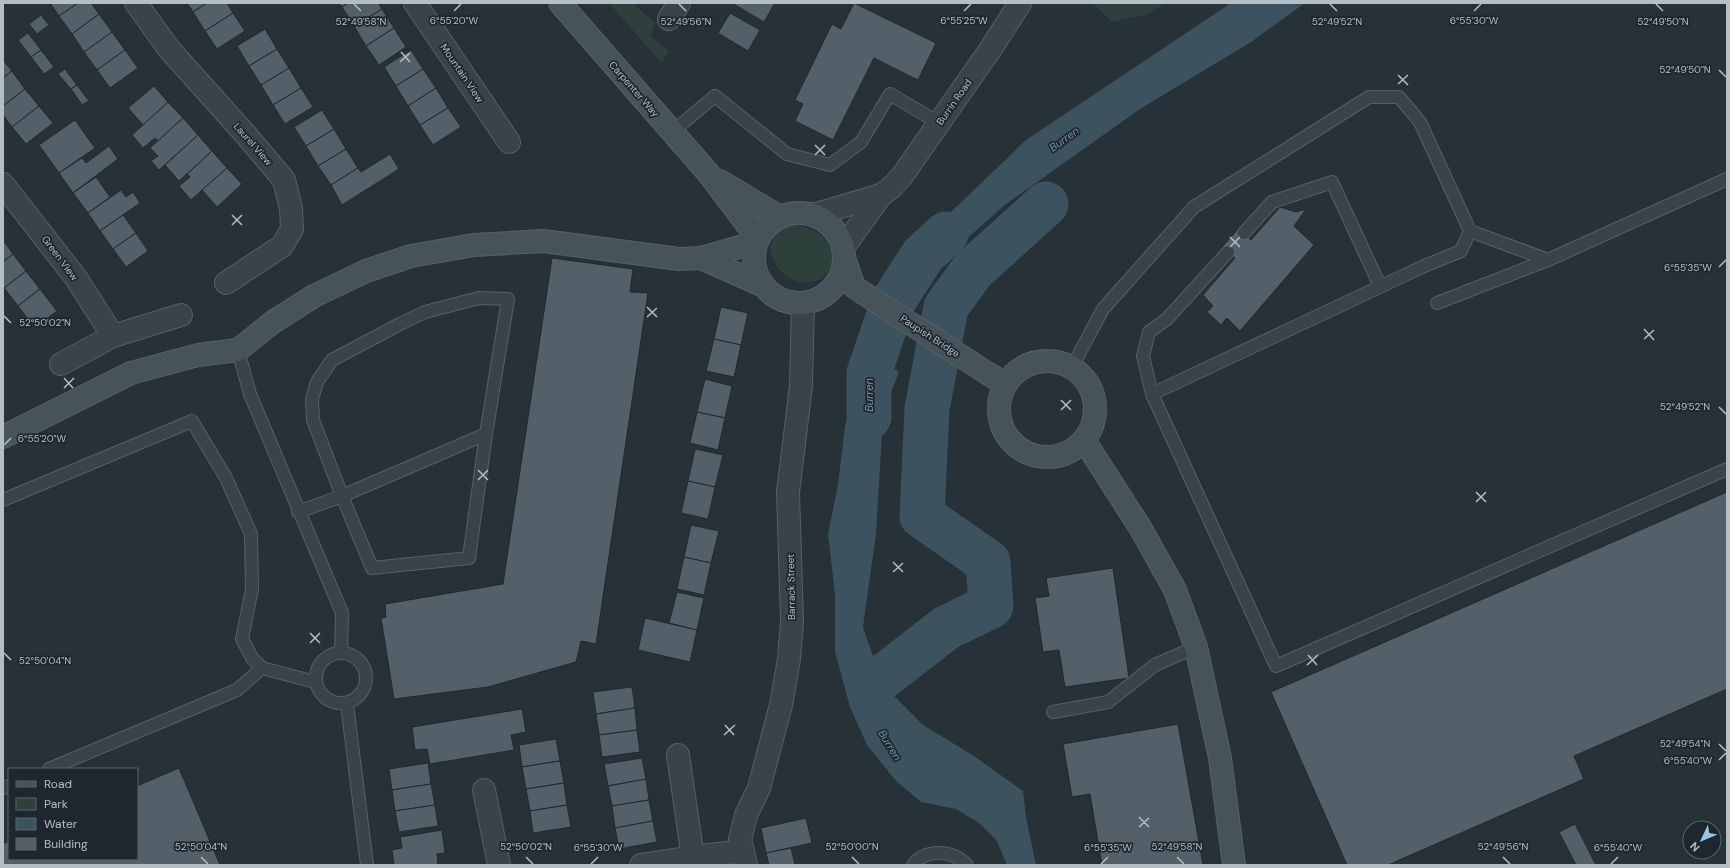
<svg xmlns="http://www.w3.org/2000/svg" width="1730" height="868" font-family="'DM Sans',sans-serif">
<style>
.green{fill:#2d403c}
.water{fill:#3d525f}
.pier{fill:#263138}
.lines{fill:none;stroke-linecap:round;stroke-linejoin:round}
.river{stroke:#3d525f;stroke-width:45}
.building{fill:#536069;stroke:#202930}
.lane-casing{stroke:#576067;stroke-width:14}
.street-casing{stroke:#576067;stroke-width:24}
.secondary-casing{stroke:#576067;stroke-width:24}
.lane{stroke:#394349;stroke-width:12}
.street{stroke:#394349;stroke-width:22}
.secondary{stroke:#47535b;stroke-width:22}
.ticks{fill:none;stroke:#b4bec5;stroke-width:1.5}
.labels{text-anchor:middle;dominant-baseline:central;stroke-width:3.5;stroke-linejoin:round;paint-order:stroke}
.street-label{font-size:10px;fill:#b4bec5;stroke:#1e272e}
.water-label{font-size:11px;font-style:italic;fill:#7994a4;stroke:#1e272e}
.ticks-label{font-size:10px;text-anchor:middle;fill:#b4bec5;stroke:#1e272e;stroke-width:3.5;stroke-linejoin:round;paint-order:stroke}
</style>
<rect width="100%" height="100%" fill="#263138"/>
<g class="green">
<path d="M 609,3 L 636,3 L 635,5 L 655,23 L 651,36 L 669,51 L 662,62 L 657,58 Z"/>
<path d="M 1094,3 L 1165,3 L 1149,14 L 1112,22 L 1094,5 Z"/>
<path d="M 793,225 C 801,226 809,227 816,232 C 834,242 839,268 820,279 C 786,298 744,238 793,225 Z"/>
</g>
<g class="water">
<path d="M 1231,3 L 1305,3 L 1251,42 L 1140,109 L 1006,204 L 954,250 L 920,291 L 895,274 L 905,256 L 1026,140 Z"/>
<path d="M 865,349 L 899,372 L 891,392 L 882,433 L 876,534 L 863,627 L 875,662 L 892,694 L 923,725 L 974,756 L 1023,791 L 1026,817 L 1036,865 L 1007,865 L 997,841 L 979,823 L 956,809 L 921,802 L 896,781 L 867,745 L 850,707 L 835,652 L 835,594 L 828,534 L 838,485 L 845,426 Z"/>
</g>
<path class="pier" d="M 893,273 L 895,274 L 921,292 L 919,292 L 894,276 Z"/>
<g class="lines">
<g class="river">
<path d="M 869,417 L 869,373 L 894,300 L 923,255 L 946,234"/>
<path d="M 870,687 L 946,628 L 991,606 L 988,562 L 922,516 L 927,409 L 946,307 L 973,270 L 1046,204"/>
</g>
</g>
<g class="building">
<path d="M 50,3 L 78,3 L 59,16 Z"/>
<path d="M 78,3 L 91,3 L 99,14 L 72,34 L 59,16 Z"/>
<path d="M 187,3 L 207,3 L 193,12 Z"/>
<path d="M 207,3 L 227,3 L 233,13 L 205,31 L 193,12 Z"/>
<path d="M 339,3 L 348,3 L 342,7 Z"/>
<path d="M 348,3 L 378,3 L 382,9 L 354,26 L 342,7 Z"/>
<path d="M 732,3 L 775,3 L 764,22 Z"/>
<path d="M 854,3 L 936,43 L 918,80 L 874,58 L 833,140 L 795,121 L 803,104 L 795,100 L 832,24 L 841,29 Z"/>
<path d="M 382,9 L 394,28 L 366,46 L 354,26 Z"/>
<path d="M 233,13 L 245,31 L 217,49 L 205,31 Z"/>
<path d="M 730,13 L 760,30 L 748,51 L 718,33 Z"/>
<path d="M 99,14 L 112,32 L 84,52 L 72,34 Z"/>
<path d="M 41,15 L 49,25 L 37,34 L 29,24 Z"/>
<path d="M 394,28 L 406,47 L 379,65 L 366,46 Z"/>
<path d="M 265,29 L 277,49 L 249,66 L 237,46 Z"/>
<path d="M 112,32 L 125,50 L 97,70 L 84,52 Z"/>
<path d="M 28,33 L 41,50 L 31,57 L 18,40 Z"/>
<path d="M 277,49 L 289,68 L 261,85 L 249,66 Z"/>
<path d="M 41,50 L 54,67 L 44,74 L 31,57 Z"/>
<path d="M 125,50 L 138,68 L 110,88 L 97,70 Z"/>
<path d="M 411,50 L 423,69 L 396,86 L 384,67 Z"/>
<path d="M 3,60 L 12,71 L 3,78 Z"/>
<path d="M 289,68 L 301,88 L 273,105 L 261,85 Z"/>
<path d="M 65,69 L 77,85 L 71,89 L 58,74 Z"/>
<path d="M 423,69 L 436,88 L 408,106 L 396,86 Z"/>
<path d="M 12,71 L 25,89 L 3,106 L 3,78 Z"/>
<path d="M 77,85 L 89,101 L 82,105 L 71,89 Z"/>
<path d="M 154,86 L 168,102 L 143,125 L 128,108 Z"/>
<path d="M 301,88 L 313,107 L 285,124 L 273,105 Z"/>
<path d="M 436,88 L 448,108 L 420,125 L 408,106 Z"/>
<path d="M 25,89 L 39,106 L 12,127 L 3,115 L 3,106 Z"/>
<path d="M 168,102 L 183,118 L 158,141 L 155,138 L 143,148 L 132,135 Z"/>
<path d="M 39,106 L 53,123 L 26,144 L 12,127 Z"/>
<path d="M 448,108 L 461,127 L 433,145 L 420,125 Z"/>
<path d="M 322,110 L 334,129 L 306,146 L 294,127 Z"/>
<path d="M 183,118 L 198,135 L 159,170 L 151,161 L 158,156 L 150,148 Z"/>
<path d="M 75,120 L 95,148 L 59,173 L 39,145 Z"/>
<path d="M 334,129 L 346,149 L 318,166 L 306,146 Z"/>
<path d="M 198,135 L 212,151 L 179,181 L 165,165 Z"/>
<path d="M 109,146 L 118,159 L 73,193 L 59,173 L 82,158 L 86,163 Z"/>
<path d="M 346,149 L 358,168 L 331,185 L 318,166 Z"/>
<path d="M 212,151 L 227,168 L 191,200 L 179,186 L 190,177 L 187,174 Z"/>
<path d="M 390,154 L 399,169 L 342,205 L 331,185 L 358,168 L 361,172 Z"/>
<path d="M 227,168 L 242,184 L 217,207 L 202,190 Z"/>
<path d="M 96,177 L 110,197 L 88,213 L 73,193 Z"/>
<path d="M 121,190 L 126,197 L 133,192 L 140,203 L 100,231 L 88,213 Z"/>
<path d="M 1280,207 L 1296,212 L 1306,209 L 1294,226 L 1314,245 L 1240,331 L 1227,318 L 1221,325 L 1207,312 L 1213,306 L 1203,295 L 1235,258 L 1222,247 L 1239,228 L 1251,240 Z"/>
<path d="M 123,215 L 136,233 L 113,249 L 100,231 Z"/>
<path d="M 136,233 L 148,251 L 126,267 L 113,249 Z"/>
<path d="M 3,240 L 13,254 L 3,262 Z"/>
<path d="M 13,254 L 26,271 L 3,289 L 3,262 Z"/>
<path d="M 552,258 L 633,269 L 630,292 L 648,293 L 596,644 L 581,641 L 576,662 L 488,687 L 394,699 L 381,618 L 386,617 L 385,604 L 503,584 Z"/>
<path d="M 26,271 L 40,289 L 18,306 L 4,288 Z"/>
<path d="M 40,289 L 57,311 L 35,328 L 18,306 Z"/>
<path d="M 721,307 L 748,313 L 741,345 L 714,339 Z"/>
<path d="M 714,339 L 741,345 L 734,377 L 706,371 Z"/>
<path d="M 705,379 L 732,386 L 725,418 L 697,412 Z"/>
<path d="M 697,412 L 725,418 L 718,450 L 690,443 Z"/>
<path d="M 695,449 L 723,455 L 715,487 L 688,481 Z"/>
<path d="M 688,481 L 715,487 L 708,519 L 681,513 Z"/>
<path d="M 1727,492 L 1727,689 L 1574,756 L 1584,779 L 1388,865 L 1347,865 L 1271,692 Z"/>
<path d="M 691,525 L 719,531 L 711,563 L 684,557 Z"/>
<path d="M 684,557 L 711,563 L 704,595 L 677,589 Z"/>
<path d="M 1113,568 L 1129,678 L 1065,687 L 1059,650 L 1043,652 L 1035,598 L 1049,596 L 1046,578 Z"/>
<path d="M 677,592 L 704,598 L 697,630 L 669,623 Z"/>
<path d="M 645,618 L 697,630 L 690,662 L 638,650 Z"/>
<path d="M 632,687 L 635,708 L 596,714 L 593,692 Z"/>
<path d="M 635,708 L 637,730 L 599,735 L 596,714 Z"/>
<path d="M 522,709 L 526,732 L 511,735 L 514,750 L 430,764 L 427,749 L 415,750 L 412,727 Z"/>
<path d="M 1178,724 L 1203,865 L 1102,865 L 1090,794 L 1072,797 L 1063,744 Z"/>
<path d="M 637,730 L 640,752 L 602,757 L 599,735 Z"/>
<path d="M 556,739 L 560,761 L 522,767 L 519,745 Z"/>
<path d="M 642,758 L 646,779 L 608,786 L 604,764 Z"/>
<path d="M 560,761 L 564,783 L 526,789 L 522,767 Z"/>
<path d="M 428,763 L 431,784 L 392,790 L 389,769 Z"/>
<path d="M 179,768 L 220,865 L 3,865 L 3,844 L 9,841 L 9,859 L 137,859 L 137,786 Z"/>
<path d="M 646,779 L 649,800 L 612,806 L 608,786 Z"/>
<path d="M 564,783 L 567,805 L 530,811 L 526,789 Z"/>
<path d="M 431,784 L 435,805 L 395,811 L 392,790 Z"/>
<path d="M 649,800 L 653,821 L 615,828 L 612,806 Z"/>
<path d="M 435,805 L 438,826 L 399,832 L 395,811 Z"/>
<path d="M 567,805 L 571,827 L 533,833 L 530,811 Z"/>
<path d="M 806,818 L 812,843 L 766,853 L 761,828 Z"/>
<path d="M 653,821 L 657,842 L 619,849 L 615,828 Z"/>
<path d="M 1575,824 L 1596,865 L 1576,865 L 1559,832 Z"/>
<path d="M 442,830 L 445,853 L 437,854 L 438,865 L 394,865 L 392,850 L 402,848 L 400,837 Z"/>
<path d="M 791,848 L 795,865 L 769,865 L 766,853 Z"/>
</g>
<g class="lines">
<defs>
<g id="lane">
<path d="M 672,132 L 715,96 L 787,154 L 830,165 L 861,142 L 890,94 L 939,123"/>
<path d="M 1244,233 L 1272,202 L 1332,182 L 1380,286"/>
<path d="M 1228,252 L 1167,319 L 1149,332 L 1143,356 L 1152,394 L 1276,666 L 1727,469"/>
<path d="M 479,298 L 508,299 L 486,434 L 469,558 L 372,568 L 342,496 L 313,420 L 312,399 L 317,382 L 332,360 L 400,324 L 425,312 Z"/>
<path d="M 1437,303 L 1548,260 L 1727,179"/>
<path d="M 238,350 L 250,394 L 342,613 L 341,653"/>
<path d="M 1072,367 L 1103,309 L 1194,207 L 1369,97 L 1399,97 L 1420,122 L 1470,231 L 1548,260"/>
<path d="M 1152,394 L 1422,267 L 1461,251 L 1470,231"/>
<path d="M 3,500 L 192,421 L 226,478 L 251,534 L 252,589 L 242,639 L 252,658 L 262,668 L 237,690 L 49,769"/>
<path d="M 298,512 L 342,496 L 486,434"/>
<circle cx="341" cy="678" r="25"/>
<path d="M 262,668 L 315,682"/>
<path d="M 347,704 L 367,865"/>
<path d="M 1053,712 L 1108,702 L 1155,665 L 1196,647"/>
<path d="M 3,788 L 9,786"/>
<path d="M 913,865 C 926,848 953,850 967,865"/>
</g>
<g id="street">
<path d="M 136,3 L 169,49 L 246,135 L 284,180 L 291,208 L 292,229 L 282,246 L 226,283"/>
<path d="M 415,3 L 509,142"/>
<path d="M 669,19 L 679,3"/>
<path d="M 3,184 L 76,278 L 113,336 L 61,364"/>
<path d="M 813,215 L 881,195"/>
<path d="M 843,248 L 881,195 L 892,187 L 902,176 L 992,47 L 1020,3"/>
<path d="M 113,336 L 181,315"/>
<path d="M 678,755 L 694,865"/>
<path d="M 484,790 L 499,865"/>
<path d="M 641,865 L 693,857 L 743,851"/>
<path d="M 746,865 L 740,840 L 746,815 L 759,788 L 781,705 L 789,659 L 792,621 L 788,492 L 801,386 L 803,303"/>
</g>
<g id="secondary">
<path d="M 560,3 L 709,174 L 758,239"/>
<path d="M 720,181 L 780,217"/>
<circle cx="799" cy="258" r="45"/>
<path d="M 701,258 L 764,286"/>
<path d="M 844,258 L 854,287 L 987,373 L 1006,384"/>
<circle cx="1047" cy="409" r="48"/>
<path d="M 3,437 L 131,373 L 198,355 L 238,350 L 273,322 L 314,296 L 366,271 L 411,256 L 474,245 L 543,241 L 679,259 L 701,258 L 757,242"/>
<path d="M 1084,440 L 1141,529 L 1175,590 L 1196,647 L 1220,758 L 1234,865"/>
</g>
</defs>
<use href="#lane" class="lane-casing"/>
<use href="#street" class="street-casing"/>
<use href="#secondary" class="secondary-casing"/>
<use href="#lane" class="lane"/>
<use href="#street" class="street"/>
<use href="#secondary" class="secondary"/>
</g>
<path class="ticks" d="M 354,4 L 361,11M 679,4 L 686,11M 1330,4 L 1337,11M 1656,4 L 1663,11M 454,11 L 461,4M 964,11 L 971,4M 1474,11 L 1481,4M 401,52 L 410,62M 400,62 L 410,53M 1719,70 L 1726,77M 1398,75 L 1408,85M 1398,84 L 1408,75M 815,145 L 825,155M 815,155 L 825,145M 232,215 L 242,225M 232,225 L 242,215M 1230,237 L 1240,247M 1230,247 L 1240,237M 1719,267 L 1726,260M 647,307 L 657,317M 4,316 L 11,323M 647,317 L 657,308M 1644,329 L 1654,340M 1644,339 L 1654,330M 64,378 L 73,388M 64,388 L 74,378M 1061,400 L 1071,410M 1719,407 L 1726,414M 1061,410 L 1071,400M 4,445 L 11,438M 478,470 L 488,480M 478,480 L 488,470M 1476,492 L 1486,502M 1476,502 L 1486,492M 893,562 L 903,572M 893,572 L 903,563M 310,633 L 320,643M 310,643 L 320,633M 4,653 L 11,660M 1308,655 L 1317,665M 1307,665 L 1318,655M 725,725 L 734,735M 724,735 L 735,725M 1719,744 L 1726,751M 1719,760 L 1726,753M 1139,817 L 1149,827M 1139,827 L 1149,818M 201,857 L 208,864M 526,857 L 533,864M 852,857 L 859,864M 1177,857 L 1184,864M 1503,857 L 1510,864M 591,864 L 598,857M 1101,864 L 1108,857M 1611,864 L 1618,857"/>
<g class="labels">
<g class="street-label">
<text transform="translate(462 73) rotate(56)">Mountain View</text>
<text transform="translate(634 89) rotate(49)">Carpenter Way</text>
<text transform="translate(954 102) rotate(-55)">Burrin Road</text>
<text transform="translate(253 144) rotate(49)">Laurel View</text>
<text transform="translate(60 258) rotate(53)">Green View</text>
<text transform="translate(930 336) rotate(33)">Paupish Bridge</text>
<text transform="translate(791 587) rotate(-91)">Barrack Street</text>
</g>
<g class="water-label">
<text transform="translate(1064 139) rotate(-36)">Burren</text>
<text transform="translate(869 395) rotate(-90)">Burren</text>
<text transform="translate(890 745) rotate(59)">Burren</text>
</g>
</g>
<g class="ticks-label">
<text x="454" y="24">6°55'20"W</text>
<text x="964" y="24">6°55'25"W</text>
<text x="1474" y="24">6°55'30"W</text>
<text x="361" y="25">52°49'58"N</text>
<text x="686" y="25">52°49'56"N</text>
<text x="1337" y="25">52°49'52"N</text>
<text x="1663" y="25">52°49'50"N</text>
<text x="1685" y="73">52°49'50"N</text>
<text x="1688" y="271">6°55'35"W</text>
<text x="45" y="326">52°50'02"N</text>
<text x="1685" y="410">52°49'52"N</text>
<text x="42" y="442">6°55'20"W</text>
<text x="45" y="664">52°50'04"N</text>
<text x="1685" y="747">52°49'54"N</text>
<text x="1688" y="764">6°55'40"W</text>
<text x="201" y="850">52°50'04"N</text>
<text x="526" y="850">52°50'02"N</text>
<text x="852" y="850">52°50'00"N</text>
<text x="1177" y="850">52°49'58"N</text>
<text x="1503" y="850">52°49'56"N</text>
<text x="598" y="851">6°55'30"W</text>
<text x="1108" y="851">6°55'35"W</text>
<text x="1618" y="851">6°55'40"W</text>
</g>
<rect width="1730" height="868" fill="none" stroke="#b4bec5" stroke-width="8"/>
<rect x="8" y="768" width="130" height="92" fill="#1e272e" stroke="#5a636a"/>
<rect x="16" y="781" width="20" height="6" fill="#47535b" stroke="#5a636a"/>
<text x="44" y="788" font-size="12" fill="#b4bec5">Road</text>
<rect x="16" y="798" width="20" height="12" fill="#2d403c" stroke="#5a636a"/>
<text x="44" y="808" font-size="12" fill="#b4bec5">Park</text>
<rect x="16" y="818" width="20" height="12" fill="#3d525f" stroke="#5a636a"/>
<text x="44" y="828" font-size="12" fill="#b4bec5">Water</text>
<rect x="16" y="838" width="20" height="12" fill="#536069" stroke="#5a636a"/>
<text x="44" y="848" font-size="12" fill="#b4bec5">Building</text>
<g transform="translate(1702 840) rotate(226)"><circle r="19" fill="#1e272e" stroke="#5a636a"/>
<path d="M0-3L7 15L0 10L-7 15Z" fill="#94c5ea"/>
<text y="-6" font-size="11" font-weight="bold" text-anchor="middle" fill="#b4bec5">N</text>
</g>
</svg>
